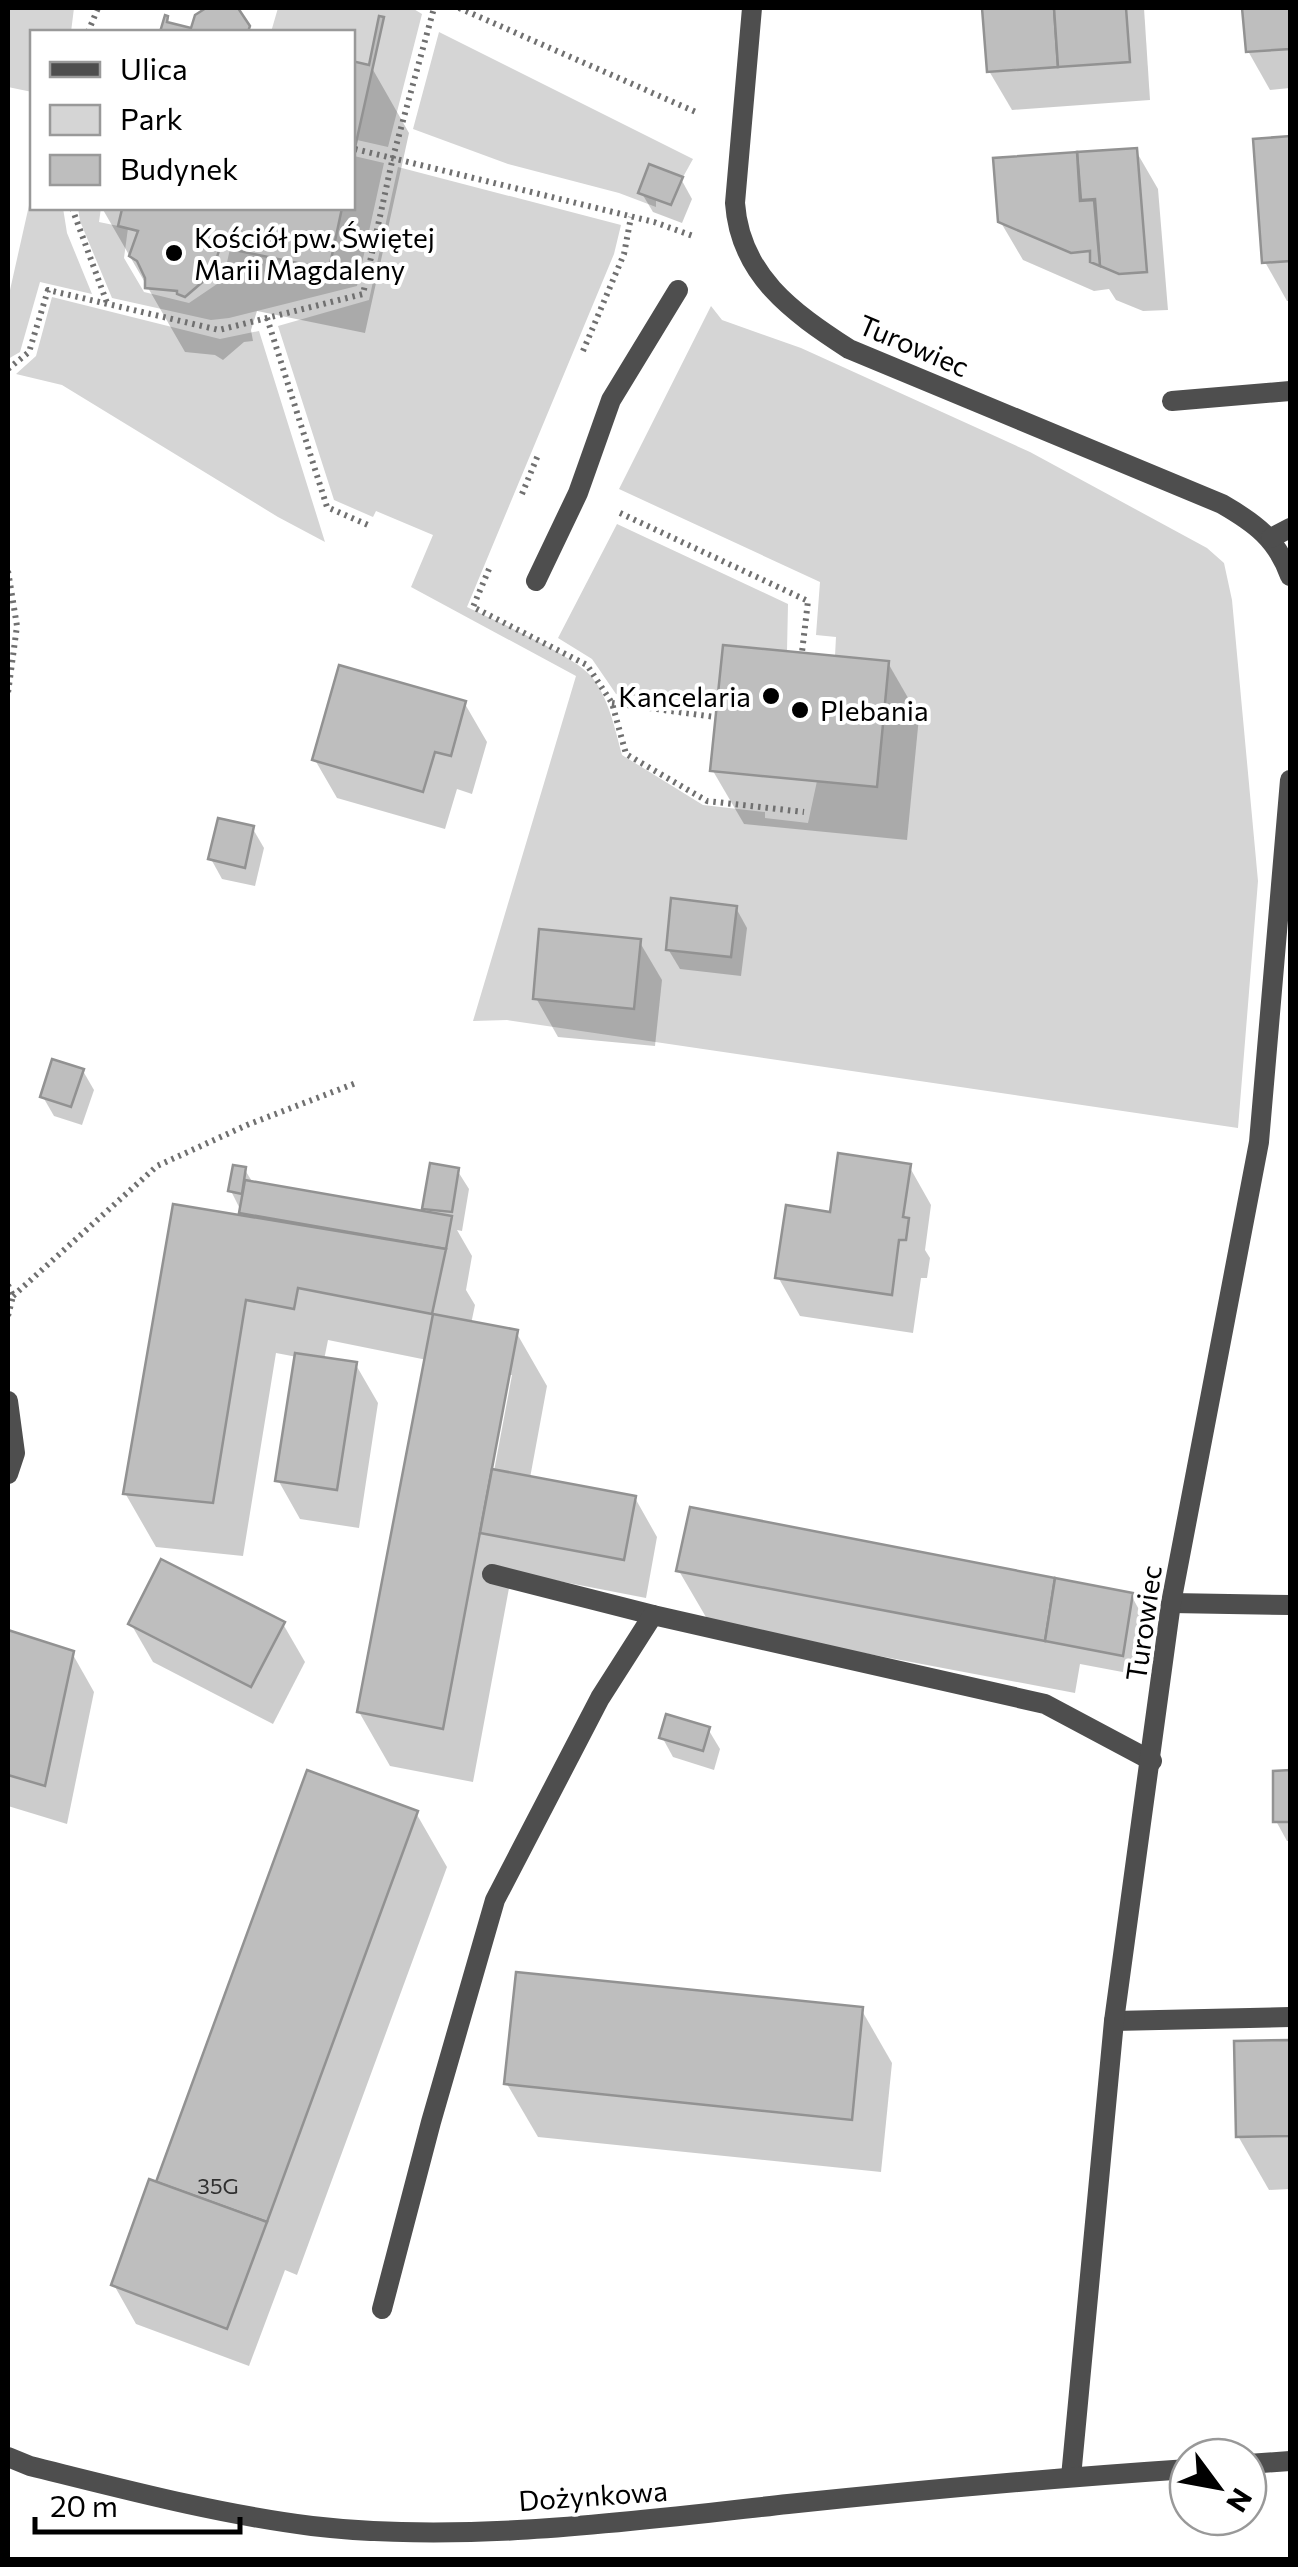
<svg xmlns="http://www.w3.org/2000/svg" width="1298" height="2567" font-family="Commissioner,sans-serif">
<style>
.green{fill:#d5d5d5}
.shadow{fill:#0003;fill-rule:evenodd}
.building{fill:#bebebe;stroke:#929292;stroke-width:2.5}
.lines{fill:none;stroke-linecap:round;stroke-linejoin:round}
.path{stroke:#707070;stroke-width:6;stroke-dasharray:2.5 5;stroke-linecap:butt}
.service{stroke:#4e4e4e;stroke-width:20}
.minor{stroke:#4e4e4e;stroke-width:20}
.tertiary{stroke:#4e4e4e;stroke-width:20}
.poi-dot{fill:#000;stroke:#fff;stroke-width:4}
.labels{text-anchor:middle;dominant-baseline:central;stroke-width:8;stroke-linejoin:round;paint-order:stroke}
.number-label{font-size:22px;fill:#303030}
.poi-label{font-size:28px;fill:#000;stroke:#fff;text-anchor:start}
.street-label{font-size:28px;fill:#000;stroke:#fff}
</style>
<rect width="100%" height="100%" fill="#fff"/>
<g class="green">
<path d="M 8,8 L 74,8 L 71,32 L 32,32 L 32,92 L 8,87 Z"/>
<path d="M 278,8 L 412,8 L 422,14 L 388,147 L 357,140 L 384,17 L 379,17 L 369,65 L 353,61 L 352,32 L 271,32 Z"/>
<path d="M 439,32 L 693,159 L 683,177 L 656,199 L 656,207 L 619,193 L 508,164 L 413,129 Z"/>
<path d="M 354,156 L 384,163 L 357,286 L 229,318 L 211,320 L 112,298 L 80,221 L 78,208 L 101,208 L 99,222 L 128,228 L 124,258 L 144,292 L 189,303 L 223,280 L 230,249 L 326,269 L 325,273 L 328,274 L 342,208 L 352,208 Z"/>
<path d="M 398,167 L 621,225 L 614,254 L 467,607 C 496,621 571,654 590,675 C 608,695 615,729 622,755 L 703,805 L 765,812 L 765,818 L 808,823 L 817,781 L 877,787 L 889,662 L 835,656 L 836,637 L 816,635 L 820,582 L 619,489 L 711,306 L 722,320 L 801,348 L 1030,452 L 1207,548 L 1224,563 L 1232,600 L 1258,881 L 1238,1128 L 507,1020 L 473,1021 L 576,676 L 411,587 L 433,535 L 376,511 L 373,517 L 334,500 L 278,326 L 369,300 Z"/>
<path d="M 32,192 L 32,208 L 63,208 L 67,233 L 92,294 L 40,282 L 20,352 L 8,359 L 8,299 Z"/>
<path d="M 52,297 L 220,339 L 259,331 L 325,542 L 278,517 L 62,385 L 16,374 L 36,356 Z"/>
<path d="M 617,524 L 788,604 L 787,651 L 723,645 L 717,704 L 616,694 L 592,659 L 558,638 Z"/>
</g>
<g class="shadow">
<path d="M 211,8 L 236,10 L 250,32 L 163,32 L 165,24 L 193,31 L 197,17 Z"/>
<path d="M 984,8 L 1144,8 L 1150,100 L 1012,110 L 989,71 Z"/>
<path d="M 1245,8 L 1290,8 L 1290,88 L 1270,90 L 1248,51 Z"/>
<path d="M 352,64 L 372,68 L 409,133 L 365,333 L 257,311 L 251,330 L 253,341 L 244,342 L 223,360 L 215,355 L 185,352 L 102,208 L 352,208 Z"/>
<path d="M 1290,139 L 1290,301 L 1287,301 L 1265,262 L 1255,141 Z"/>
<path d="M 1136,151 L 1158,189 L 1168,310 L 1143,311 L 1116,300 L 1109,289 L 1094,291 L 1023,260 L 1000,221 L 996,161 Z"/>
<path d="M 681,179 L 692,199 L 682,223 L 653,212 L 641,192 Z"/>
<path d="M 888,663 L 919,717 L 907,840 L 744,824 L 713,771 Z"/>
<path d="M 465,704 L 487,742 L 472,794 L 457,789 L 445,829 L 337,798 L 315,760 Z"/>
<path d="M 253,829 L 264,848 L 255,886 L 222,879 L 211,859 Z"/>
<path d="M 736,908 L 747,928 L 741,976 L 680,969 L 668,949 Z"/>
<path d="M 639,941 L 662,980 L 655,1046 L 558,1037 L 536,998 Z"/>
<path d="M 83,1071 L 94,1090 L 82,1125 L 54,1116 L 43,1097 Z"/>
<path d="M 909,1166 L 931,1205 L 925,1250 L 930,1258 L 927,1278 L 921,1278 L 913,1333 L 800,1316 L 778,1277 L 832,1215 Z"/>
<path d="M 245,1170 L 253,1183 L 429,1214 L 425,1208 L 457,1170 L 469,1189 L 462,1231 L 457,1230 L 472,1256 L 466,1290 L 475,1305 L 471,1324 L 516,1332 L 547,1386 L 530,1478 L 635,1498 L 657,1537 L 646,1598 L 512,1572 L 473,1782 L 390,1766 L 359,1712 L 427,1360 L 328,1340 L 324,1360 L 356,1365 L 378,1403 L 359,1528 L 300,1519 L 278,1480 L 297,1357 L 276,1353 L 243,1556 L 156,1547 L 125,1493 L 245,1219 L 231,1191 ZM 507,1375 L 512,1375 L 494,1471 L 489,1471 Z"/>
<path d="M 679,1571 L 1131,1595 L 1142,1615 L 1133,1674 L 1080,1664 L 1075,1693 L 710,1624 Z"/>
<path d="M 131,1624 L 283,1624 L 305,1662 L 273,1724 L 153,1662 Z"/>
<path d="M 8,1632 L 72,1653 L 94,1692 L 67,1824 L 8,1806 Z"/>
<path d="M 708,1729 L 720,1749 L 714,1770 L 673,1757 L 662,1737 Z"/>
<path d="M 1275,1773 L 1290,1773 L 1290,1841 L 1287,1841 L 1276,1821 Z"/>
<path d="M 416,1813 L 447,1867 L 297,2275 L 285,2270 L 249,2366 L 136,2324 L 114,2285 L 157,2185 Z"/>
<path d="M 861,2009 L 892,2063 L 881,2172 L 538,2137 L 507,2084 Z"/>
<path d="M 1290,2042 L 1290,2189 L 1269,2190 L 1238,2136 L 1236,2043 Z"/>
</g>
<g class="building">
<path d="M 206,8 L 238,8 L 250,26 L 248,32 L 160,32 L 165,15 L 168,16 L 167,22 L 191,28 L 195,15 Z"/>
<path d="M 982,8 L 1054,8 L 1058,67 L 987,72 Z"/>
<path d="M 1054,8 L 1126,8 L 1130,62 L 1058,67 Z"/>
<path d="M 1242,8 L 1290,8 L 1290,49 L 1246,52 Z"/>
<path d="M 379,16 L 384,17 L 352,161 L 352,61 L 369,65 Z"/>
<path d="M 1290,136 L 1290,261 L 1262,263 L 1253,139 Z"/>
<path d="M 1137,148 L 1147,272 L 1119,274 L 1100,266 L 1095,199 L 1081,200 L 1077,152 Z"/>
<path d="M 1077,152 L 1080,201 L 1094,200 L 1100,266 L 1090,262 L 1090,251 L 1071,253 L 998,222 L 993,158 Z"/>
<path d="M 649,164 L 683,177 L 671,205 L 638,193 Z"/>
<path d="M 115,208 L 342,208 L 328,274 L 324,273 L 326,269 L 220,247 L 215,264 L 217,275 L 209,280 L 206,279 L 185,297 L 177,294 L 177,291 L 145,288 L 145,278 L 137,261 L 129,256 L 138,231 L 118,226 L 122,209 Z"/>
<path d="M 723,645 L 889,661 L 877,787 L 710,771 Z"/>
<path d="M 339,665 L 466,701 L 451,756 L 435,752 L 423,792 L 312,760 Z"/>
<path d="M 218,818 L 254,826 L 245,868 L 208,859 Z"/>
<path d="M 671,898 L 737,906 L 731,957 L 666,950 Z"/>
<path d="M 539,929 L 641,939 L 634,1009 L 533,999 Z"/>
<path d="M 52,1059 L 84,1069 L 71,1107 L 40,1097 Z"/>
<path d="M 838,1153 L 911,1164 L 903,1217 L 909,1218 L 906,1240 L 899,1240 L 892,1295 L 775,1278 L 786,1205 L 830,1212 Z"/>
<path d="M 430,1163 L 459,1168 L 452,1212 L 422,1209 Z"/>
<path d="M 233,1165 L 246,1167 L 242,1194 L 228,1191 Z"/>
<path d="M 245,1180 L 452,1216 L 446,1249 L 239,1213 Z"/>
<path d="M 173,1204 L 446,1249 L 432,1314 L 298,1288 L 294,1309 L 246,1300 L 213,1503 L 123,1494 Z"/>
<path d="M 433,1314 L 518,1330 L 443,1729 L 357,1712 Z"/>
<path d="M 295,1353 L 357,1362 L 337,1490 L 275,1481 Z"/>
<path d="M 492,1469 L 636,1496 L 624,1560 L 480,1533 Z"/>
<path d="M 690,1507 L 1055,1578 L 1045,1641 L 676,1571 Z"/>
<path d="M 161,1559 L 285,1622 L 251,1687 L 128,1624 Z"/>
<path d="M 1055,1578 L 1133,1593 L 1123,1656 L 1045,1641 Z"/>
<path d="M 8,1630 L 74,1651 L 45,1786 L 8,1775 Z"/>
<path d="M 666,1714 L 710,1727 L 703,1751 L 659,1738 Z"/>
<path d="M 307,1770 L 418,1811 L 267,2222 L 156,2182 Z"/>
<path d="M 1290,1770 L 1290,1822 L 1273,1822 L 1273,1771 Z"/>
<path d="M 516,1972 L 863,2007 L 852,2120 L 504,2084 Z"/>
<path d="M 1290,2040 L 1290,2136 L 1236,2137 L 1234,2041 Z"/>
<path d="M 149,2179 L 267,2222 L 227,2329 L 111,2285 Z"/>
</g>
<g class="lines">
<g class="path">
<path d="M 459,8 L 696,112"/>
<path d="M 88,32 L 98,8"/>
<path d="M 355,149 L 654,222 L 693,236"/>
<path d="M 72,208 L 107,303"/>
<path d="M 267,318 L 327,507 L 370,526"/>
<path d="M 583,351 L 624,254 L 631,217"/>
<path d="M 8,369 L 29,352 L 48,290 L 219,330 L 363,294 L 393,157 L 434,8"/>
<path d="M 522,494 L 538,455"/>
<path d="M 620,513 L 808,601 L 802,652"/>
<path d="M 489,569 L 473,607 L 587,665 L 612,703 L 626,754 L 707,801 L 804,812"/>
<path d="M 8,571 L 17,626 L 8,693"/>
<path d="M 612,703 L 715,717"/>
<path d="M 8,1285 L 13,1296 L 8,1316"/>
<path d="M 13,1296 L 157,1166 L 247,1125 L 356,1083"/>
</g>
<g class="service">
<path d="M 1172,401 L 1290,391"/>
<path d="M 536,581 L 578,493 L 611,400 L 678,290"/>
<path d="M 8,1401 L 15,1453 L 8,1474"/>
</g>
<g class="minor">
<path d="M 752,8 L 735,203 C 740,275 792,312 849,349 L 1222,504 C 1255,523 1277,539 1290,576"/>
<path d="M 1271,538 L 1290,528"/>
<path d="M 492,1574 L 653,1615"/>
<path d="M 1171,1603 L 1290,1605"/>
<path d="M 1114,2021 L 1290,2017"/>
<path d="M 382,2309 L 431,2122 L 495,1900 L 600,1698 L 653,1615 L 1045,1704 L 1152,1761"/>
<path d="M 1071,2477 L 1114,2021 L 1171,1603 L 1259,1142 L 1290,780"/>
</g>
<g class="tertiary">
<path d="M 8,2457 L 30,2466 C 123,2489 217,2514 312,2526 C 465,2544 635,2521 788,2504 C 921,2490 1054,2478 1188,2469"/>
<path d="M 1248,2464 L 1290,2461"/>
</g>
</g>
<g class="poi-dot">
<circle cx="174" cy="253" r="10"/>
<circle cx="771" cy="696" r="10"/>
<circle cx="800" cy="710" r="10"/>
</g>
<g class="labels">
<g class="number-label">
<text x="218" y="2185">35G</text>
</g>
<g class="poi-label">
<text x="194" y="237">Kościół pw. Świętej<tspan x="194" dy="32">Marii Magdaleny</tspan></text>
<text x="751" y="696" text-anchor="end">Kancelaria</text>
<text x="820" y="710">Plebania</text>
</g>
<g class="street-label">
<text transform="translate(914 345) rotate(23)">Turowiec</text>
<text transform="translate(1143 1623) rotate(-82)">Turowiec</text>
<text transform="translate(593 2495) rotate(-4)">Dożynkowa</text>
</g>
</g>
<rect width="1298" height="2567" fill="none" stroke="#000000" stroke-width="20"/>
<rect x="30" y="30" width="325" height="180" fill="#ffffff" stroke="#999999" stroke-width="2.5"/>
<rect x="50" y="62" width="50" height="15" fill="#4e4e4e" stroke="#999999" stroke-width="2.5"/>
<text x="120" y="80" font-size="30" fill="#000000">Ulica</text>
<rect x="50" y="105" width="50" height="30" fill="#d5d5d5" stroke="#999999" stroke-width="2.5"/>
<text x="120" y="130" font-size="30" fill="#000000">Park</text>
<rect x="50" y="155" width="50" height="30" fill="#bebebe" stroke="#999999" stroke-width="2.5"/>
<text x="120" y="180" font-size="30" fill="#000000">Budynek</text>
<g transform="translate(1218 2487) rotate(122)"><circle r="48" fill="#ffffff" stroke="#999999" stroke-width="2.5"/>
<path d="M0-8L18 38L0 25L-18 38Z" fill="#000000"/>
<text y="-15" font-size="28" font-weight="bold" text-anchor="middle" fill="#000000">N</text>
</g>
<path d="M35 2517v15h205v-15" fill="none" stroke="#000000" stroke-width="5"/>
<text x="50" y="2517" font-size="30" fill="#000000" stroke="#ffffff" stroke-width="8" paint-order="stroke">20 m</text>
</svg>
